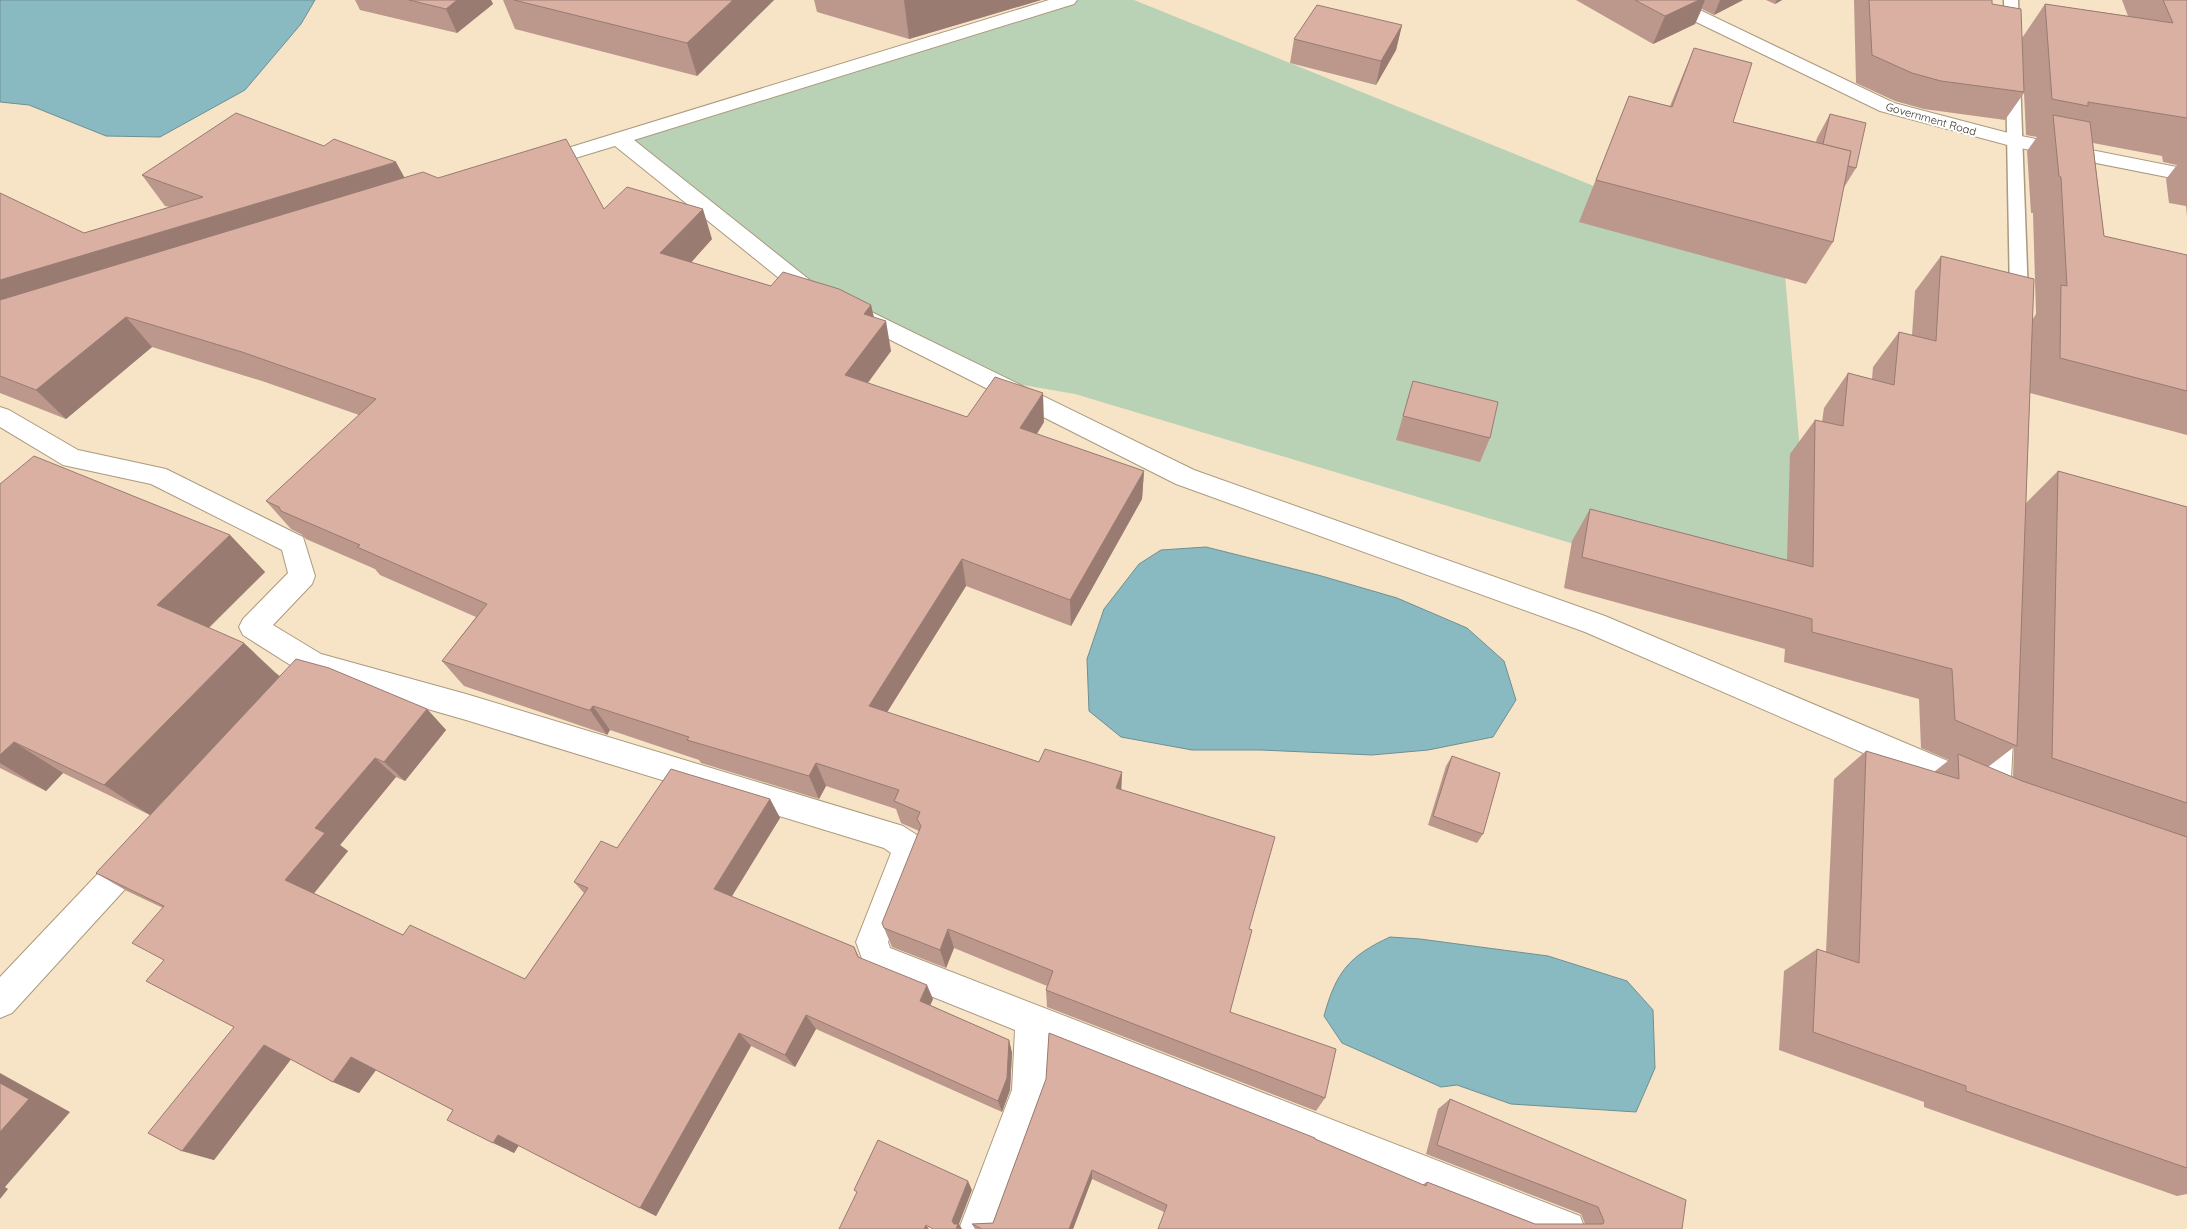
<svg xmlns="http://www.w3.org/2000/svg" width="2187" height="1229" font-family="Quicksand,sans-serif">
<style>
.green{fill:#b9d1b4}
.water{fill:#89bac2;stroke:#6f8f92}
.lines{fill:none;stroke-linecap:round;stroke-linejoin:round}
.lane-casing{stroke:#ab9a7e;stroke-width:3}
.street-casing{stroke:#ab9a7e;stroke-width:2}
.lane{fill:#fff;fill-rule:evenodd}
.street{fill:#fff;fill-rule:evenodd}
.wall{fill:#bb978c;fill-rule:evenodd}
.shaded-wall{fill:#997b72}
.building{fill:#dab0a3;stroke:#997b72}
.labels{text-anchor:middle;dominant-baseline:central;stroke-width:4;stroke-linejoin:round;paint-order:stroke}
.far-street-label{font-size:11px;fill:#332c21;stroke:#fff}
</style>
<rect width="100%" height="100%" fill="#f7e4c7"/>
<path class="green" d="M 1068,0 L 1134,0 L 1784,263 L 1814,616 L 1075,394 L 988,379 L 803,286 L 618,138 Z"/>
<g class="water">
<path d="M 0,0 L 315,0 L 301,24 L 245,90 L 160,137 L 106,136 L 29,105 L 0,102 Z"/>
<path d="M 1206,547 L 1318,575 L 1397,598 L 1467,628 L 1504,661 L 1516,700 L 1493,737 L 1428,750 L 1372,755 L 1261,750 L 1192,750 L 1121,737 L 1089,711 L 1087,659 L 1104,609 L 1139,564 L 1161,550 Z"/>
<path d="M 1390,937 L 1420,939 L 1548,956 L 1627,981 L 1653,1010 L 1655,1068 L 1636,1112 L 1511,1104 L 1457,1085 L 1441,1087 L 1342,1043 L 1324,1016 C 1336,972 1349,956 1390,937 Z"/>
</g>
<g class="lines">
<defs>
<g id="lane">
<path d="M 2004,0 L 2018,0 L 2019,35 L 2017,38 L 2012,39 L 2005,35 Z"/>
<path d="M 2013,74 L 2018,75 L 2020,78 L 2028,296 L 2025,300 L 2019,302 L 2013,300 L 2010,296 L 2006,78 L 2008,75 Z"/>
</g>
<g id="street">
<path d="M 1049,0 L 1077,0 L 1074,4 L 634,140 L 811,281 L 826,289 L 829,294 L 826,299 L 818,302 L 795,291 L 615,146 L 539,169 L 532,167 L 529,163 L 532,159 Z"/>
<path d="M 1656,0 L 1679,0 L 1894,103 L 2016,135 L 2187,169 L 2187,181 L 2015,147 L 1880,111 L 1659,4 Z"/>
<path d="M 855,304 L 1194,470 L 1605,616 L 1981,775 L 1984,722 L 1989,713 L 1999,709 L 2009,713 L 2014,722 L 2010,796 L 2006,806 L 1995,810 L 1984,806 L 1980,795 L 1971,799 L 1960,795 L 1585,632 L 1176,484 L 847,318 L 844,312 L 847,306 Z"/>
<path d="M 0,407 L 9,410 L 78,450 L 166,469 L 303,537 L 315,576 L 312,584 L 273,625 L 321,654 L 466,694 L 903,826 L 920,837 L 925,847 L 888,942 L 890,948 L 1567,1211 L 1580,1216 L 1585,1229 L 1520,1229 L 1049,1043 L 1046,1090 L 995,1229 L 959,1229 L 1012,1090 L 1015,1030 L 866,970 L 856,942 L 891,853 L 884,848 L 466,720 L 313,676 L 303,673 L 243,635 L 239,627 L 243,619 L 288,573 L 282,550 L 151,484 L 63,465 L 0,427 Z"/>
<path d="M 137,839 L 148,844 L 153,854 L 148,864 L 12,1013 L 0,1018 L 0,977 L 126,844 Z"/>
</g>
</defs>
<use href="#lane" class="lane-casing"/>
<use href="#street" class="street-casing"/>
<use href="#lane" class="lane"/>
<use href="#street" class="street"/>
</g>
<g class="wall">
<path d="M 355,0 L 491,0 L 493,4 L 457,33 L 360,10 Z"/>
<path d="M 503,0 L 774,0 L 697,76 L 515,29 Z"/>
<path d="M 814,0 L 1041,0 L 909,39 L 817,12 Z"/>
<path d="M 1576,0 L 1743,0 L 1714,15 L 1702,9 L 1695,24 L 1653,44 Z"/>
<path d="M 1766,0 L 1782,0 L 1775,4 Z"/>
<path d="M 1854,0 L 1992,0 L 1992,4 L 2022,38 L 2045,4 L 2128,16 L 2122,0 L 2187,0 L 2187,217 L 2186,206 L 2169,203 L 2166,179 L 2177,165 L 2163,162 L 2162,156 L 2093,143 L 2104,236 L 2187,255 L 2187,435 L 2030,393 L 2026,503 L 2058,471 L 2187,507 L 2187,1194 L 2177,1196 L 1924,1107 L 1924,1102 L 1779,1050 L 1784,971 L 1817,949 L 1826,952 L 1834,779 L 1866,751 L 1934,772 L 1949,760 L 1921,748 L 1919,699 L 1784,662 L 1785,649 L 1564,588 L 1572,541 L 1590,509 L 1787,560 L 1790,454 L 1815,420 L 1822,422 L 1824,408 L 1848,373 L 1872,379 L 1873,367 L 1899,332 L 1912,335 L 1915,291 L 1941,256 L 2033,319 L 2036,314 L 2033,213 L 2031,213 L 2027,151 L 2037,137 L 2026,135 L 2024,93 L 2005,120 L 1924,109 L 1895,101 L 1856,83 ZM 2014,747 L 2013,777 L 1988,767 Z"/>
<path d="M 1402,25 L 1396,50 L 1376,85 L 1290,63 L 1294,39 Z"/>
<path d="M 1694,48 L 1733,122 L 1816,142 L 1817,138 L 1830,114 L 1856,168 L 1843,189 L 1833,242 L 1806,284 L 1579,222 L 1629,96 L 1670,106 Z"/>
<path d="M 324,146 L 405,178 L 438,178 L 604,209 L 712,239 L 691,262 L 771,286 L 871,305 L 874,317 L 891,351 L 868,383 L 967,417 L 1044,422 L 1037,434 L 1144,471 L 1142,499 L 1071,626 L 966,586 L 887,712 L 1039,762 L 1122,772 L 1121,789 L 1249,929 L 1230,1012 L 1325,1098 L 1316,1111 L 1047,1007 L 1046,990 L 1047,986 L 954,948 L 946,968 L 892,947 L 884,928 L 919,831 L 901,823 L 896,809 L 826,786 L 819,799 L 701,763 L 699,760 L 610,730 L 607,735 L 605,734 L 464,686 L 442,661 L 476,617 L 380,575 L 375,569 L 306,539 L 301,534 L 291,529 L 266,501 L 359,415 L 265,382 L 152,347 L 66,419 L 0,393 L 0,193 L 84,233 L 170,207 L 165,206 L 142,175 Z"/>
<path d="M 1413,381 L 1490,438 L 1480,462 L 1396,440 Z"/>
<path d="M 0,484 L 230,535 L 265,572 L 209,628 L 280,676 L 427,709 L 446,730 L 405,781 L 396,777 L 340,845 L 348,851 L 314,893 L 403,935 L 525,979 L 584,893 L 574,882 L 617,848 L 770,799 L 780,818 L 731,897 L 854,947 L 859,957 L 933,999 L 930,1005 L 1009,1040 L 1012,1053 L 1010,1090 L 1002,1112 L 816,1029 L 795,1067 L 751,1046 L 656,1216 L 519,1145 L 514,1153 L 453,1110 L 376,1070 L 359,1093 L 333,1082 L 291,1059 L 214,1160 L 182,1151 L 234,1027 L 164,960 L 163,908 L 127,891 L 96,873 L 213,749 L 150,815 L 63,773 L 46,791 L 0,768 Z"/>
<path d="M 1452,756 L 1483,834 L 1477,843 L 1428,825 L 1446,766 Z"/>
<path d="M 1046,1079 L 1315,1139 L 1422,1185 L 1427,1182 L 1535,1224 L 1585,1224 L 1581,1214 L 1426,1154 L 1438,1109 L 1450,1099 L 1682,1229 L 1164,1212 L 1092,1179 L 1073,1229 L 975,1229 L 972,1224 L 993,1223 Z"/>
</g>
<g class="shaded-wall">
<path d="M 457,0 L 491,0 L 493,4 L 457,33 L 446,9 Z"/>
<path d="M 733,0 L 774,0 L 697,76 L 687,43 Z"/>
<path d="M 904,0 L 1041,0 L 909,39 Z"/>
<path d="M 1699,0 L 1705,0 L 1695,24 L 1653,44 L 1665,16 Z"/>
<path d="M 1720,0 L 1743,0 L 1714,15 Z"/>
<path d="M 1777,0 L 1782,0 L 1775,4 Z"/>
<path d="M 1402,25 L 1396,50 L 1376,85 L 1381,61 Z"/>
<path d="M 396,162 L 413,193 L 0,319 L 0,280 Z"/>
<path d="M 703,209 L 712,239 L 672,284 L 660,253 Z"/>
<path d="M 871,305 L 877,333 L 886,321 L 891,351 L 852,404 L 845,375 L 864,314 Z"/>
<path d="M 126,317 L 152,347 L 66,419 L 36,390 Z"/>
<path d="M 1043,393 L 1044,422 L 1022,457 L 1020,428 Z"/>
<path d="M 1144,471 L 1142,499 L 1071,626 L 1070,600 Z"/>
<path d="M 230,535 L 265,572 L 196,640 L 157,605 Z"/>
<path d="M 962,559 L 966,586 L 876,730 L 869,706 Z"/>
<path d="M 244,643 L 280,677 L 150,815 L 104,785 Z"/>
<path d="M 593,706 L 610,730 L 607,735 L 590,710 Z"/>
<path d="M 427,709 L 446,730 L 405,781 L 384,762 Z"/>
<path d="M 14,742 L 63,773 L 46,791 L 0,763 L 0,755 Z"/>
<path d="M 375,758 L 396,777 L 340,845 L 348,851 L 311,897 L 285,880 L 315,828 Z"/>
<path d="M 816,763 L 826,786 L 819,799 L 809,776 Z"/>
<path d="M 1122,772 L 1121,795 L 1116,788 Z"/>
<path d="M 770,799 L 780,818 L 726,906 L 714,889 Z"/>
<path d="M 948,929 L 954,948 L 946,968 L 940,950 Z"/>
<path d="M 927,985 L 933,999 L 926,1015 L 920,1001 Z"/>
<path d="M 806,1015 L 816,1029 L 795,1067 L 785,1055 Z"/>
<path d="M 739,1033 L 751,1046 L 656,1216 L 640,1208 Z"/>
<path d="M 1009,1040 L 1012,1053 L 1010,1090 L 1002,1112 L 998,1101 Z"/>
<path d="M 264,1045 L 292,1058 L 214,1160 L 182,1151 Z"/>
<path d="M 351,1057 L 376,1070 L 359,1093 L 333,1082 Z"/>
<path d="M 0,1073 L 70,1112 L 5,1187 L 8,1189 L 0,1199 Z"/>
<path d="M 498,1135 L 519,1145 L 514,1153 L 493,1143 Z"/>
<path d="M 1092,1170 L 1092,1179 L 1073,1229 L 1069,1229 Z"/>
<path d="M 968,1181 L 972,1190 L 959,1224 L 962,1229 L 956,1229 L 952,1221 Z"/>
<path d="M 926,1225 L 929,1229 L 924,1229 Z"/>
</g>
<g class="building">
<path d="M 409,0 L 457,0 L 446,9 Z"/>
<path d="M 514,0 L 733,0 L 687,43 Z"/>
<path d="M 1635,0 L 1699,0 L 1665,16 Z"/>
<path d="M 1869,0 L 1992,0 L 1992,4 L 2021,9 L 2024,92 L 1941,81 L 1912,73 L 1872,55 Z"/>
<path d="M 2163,0 L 2187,0 L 2187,118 L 2088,102 L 2088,106 L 2052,99 L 2045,4 L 2173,23 Z"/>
<path d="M 1317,5 L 1402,25 L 1381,61 L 1294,39 Z"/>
<path d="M 1694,48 L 1752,63 L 1733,122 L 1851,151 L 1833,242 L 1596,180 L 1629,96 L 1672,107 Z"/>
<path d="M 236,113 L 324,146 L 334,139 L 396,162 L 0,280 L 0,193 L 84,233 L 203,197 L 142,175 Z"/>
<path d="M 1830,114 L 1866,123 L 1856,168 L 1848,166 L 1851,151 L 1823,144 Z"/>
<path d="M 2053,115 L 2090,122 L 2104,236 L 2187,255 L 2187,391 L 2060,358 L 2061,285 L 2067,286 L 2061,177 L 2059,176 Z"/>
<path d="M 566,139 L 604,209 L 627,187 L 703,209 L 660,253 L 771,286 L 783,272 L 839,289 L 871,305 L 864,314 L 886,321 L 845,375 L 967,417 L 995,377 L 1043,393 L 1020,428 L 1144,471 L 1070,600 L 962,559 L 869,706 L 1039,762 L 1045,749 L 1122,772 L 1116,788 L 1275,837 L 1249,929 L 1252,930 L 1230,1012 L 1336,1049 L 1325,1098 L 1046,990 L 1053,971 L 948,929 L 940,950 L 884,928 L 882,923 L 921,826 L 917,819 L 920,812 L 894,801 L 899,790 L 816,763 L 809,776 L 687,740 L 689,737 L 593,706 L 590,710 L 588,710 L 442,661 L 487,604 L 357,547 L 360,545 L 281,511 L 279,507 L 266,501 L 376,399 L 242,352 L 126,317 L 36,390 L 0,376 L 0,300 L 423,172 L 438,178 Z"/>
<path d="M 1941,256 L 2034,279 L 2017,746 L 1955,720 L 1952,669 L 1812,632 L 1812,619 L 1582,557 L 1590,509 L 1813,567 L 1815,420 L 1843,426 L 1848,373 L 1894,385 L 1899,332 L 1936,341 Z"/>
<path d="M 1413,381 L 1498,402 L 1490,438 L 1403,416 Z"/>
<path d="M 34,456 L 230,535 L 157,605 L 244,643 L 104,785 L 14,742 L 0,755 L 0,484 Z"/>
<path d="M 2058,471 L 2187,507 L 2187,803 L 2052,758 Z"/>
<path d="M 296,659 L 329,668 L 427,709 L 384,762 L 375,758 L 315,828 L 325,833 L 285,880 L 403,935 L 410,925 L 525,979 L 588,888 L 574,882 L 601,841 L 617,848 L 671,769 L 770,799 L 714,889 L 854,947 L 858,957 L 927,985 L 920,1001 L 1009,1040 L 1007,1078 L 998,1101 L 806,1015 L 785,1055 L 739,1033 L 640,1208 L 498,1135 L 493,1143 L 447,1120 L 453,1110 L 351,1057 L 333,1082 L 264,1045 L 182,1151 L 148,1133 L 234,1027 L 146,981 L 164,960 L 132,943 L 164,906 L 96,873 Z"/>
<path d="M 1866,751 L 1959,779 L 1958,754 L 2022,781 L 2187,837 L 2187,1168 L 1966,1091 L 1966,1086 L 1813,1032 L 1817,949 L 1859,963 Z"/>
<path d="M 1452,756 L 1500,773 L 1483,834 L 1433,816 Z"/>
<path d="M 1049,1033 L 1315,1138 L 1315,1139 L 1426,1186 L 1427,1182 L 1535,1224 L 1603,1224 L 1604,1221 L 1598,1207 L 1437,1145 L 1450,1099 L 1686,1200 L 1682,1229 L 1158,1229 L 1167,1205 L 1092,1170 L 1069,1229 L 982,1229 L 972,1224 L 993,1223 L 1046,1079 Z"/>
<path d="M 0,1083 L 29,1099 L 0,1132 Z"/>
<path d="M 878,1140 L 968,1181 L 952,1221 L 954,1224 L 958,1224 L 956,1229 L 933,1229 L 926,1225 L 924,1229 L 839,1229 L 857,1192 L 854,1190 Z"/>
</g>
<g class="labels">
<g class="far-street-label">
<text transform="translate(1931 119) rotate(16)">Government Road</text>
</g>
</g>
</svg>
